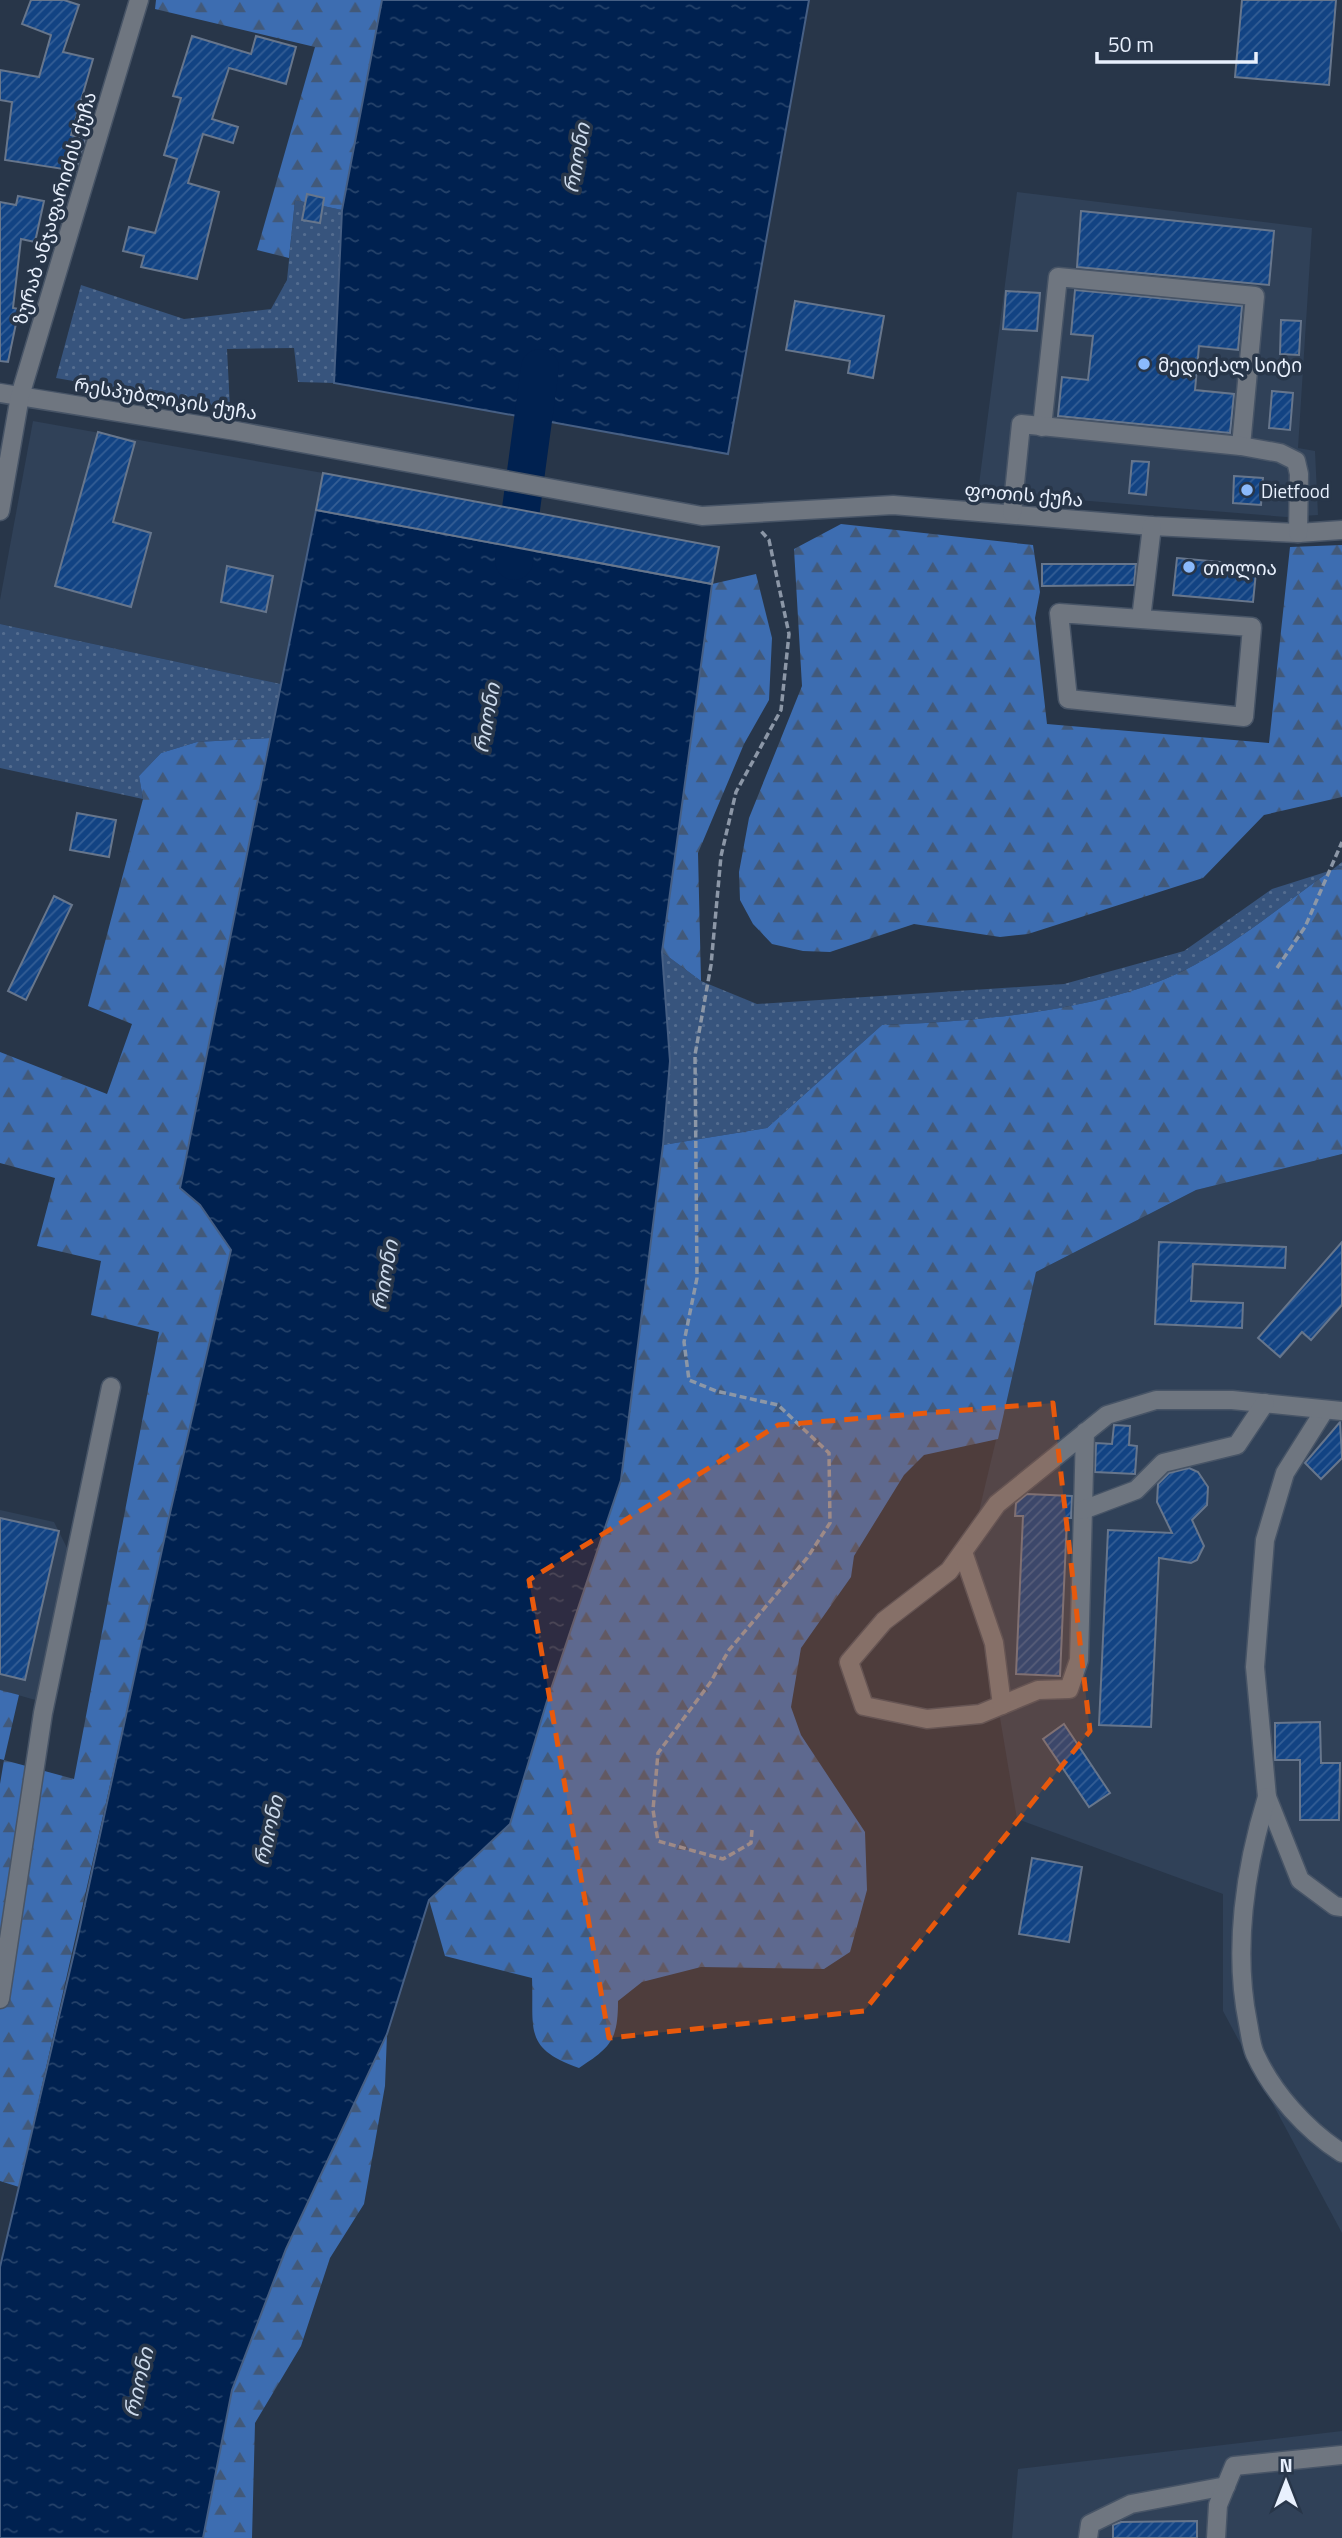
<svg xmlns="http://www.w3.org/2000/svg" width="1342" height="2538" font-family="'Titillium Web','Noto Sans Georgian',sans-serif">
<style>
.built{fill:#304158}
.grass{fill:url(#grass-dots)}
.forest{fill:url(#forest-firs)}
.water{fill:url(#water-ripples);stroke:#465f84;stroke-width:2}
.lines{fill:none;stroke-linecap:round;stroke-linejoin:round}
.river{stroke:#002150;stroke-width:38}
.building{fill:url(#building-hatch);stroke:#67768c;stroke-width:2}
.minor-casing{stroke:#475466;stroke-width:21}
.path{stroke:#8c97a7;stroke-width:3.5;stroke-dasharray:7 3.5;stroke-linecap:butt}
.minor{stroke:#6f7680;stroke-width:18}
.marked{fill:#e8590c;fill-opacity:0.2;stroke:#e8590c;stroke-width:5;stroke-dasharray:14 9;stroke-linejoin:round}
.poi-dot{fill:#8bbafc;stroke:#283649;stroke-width:2.5}
.labels{text-anchor:middle;dominant-baseline:central;stroke-width:7;stroke-linejoin:round;paint-order:stroke}
.street-label{font-size:19px;fill:#e8f0fd;stroke:#283649}
.poi-label{font-size:19px;fill:#e8f0fd;stroke:#283649;text-anchor:start}
.water-label{font-size:21px;font-style:italic;fill:#ccdaec;stroke:#283649}
</style>
<defs>
<pattern id="grass-dots" width="8" height="8" patternUnits="userSpaceOnUse" patternTransform="scale(1.75)"><rect width="8" height="8" fill="#37547d"/><path d="M2 2h.1M6 6h.1" fill="none" stroke="#546d90" stroke-width="1.8" stroke-linecap="round"/></pattern>
<pattern id="forest-firs" width="22" height="20" patternUnits="userSpaceOnUse" patternTransform="scale(1.75)"><rect width="22" height="20" fill="#3d6db1"/><path d="M5 1l3.5 6h-7zM16 11l3.5 6h-7z" fill="#425979"/></pattern>
<pattern id="water-ripples" width="26" height="14" patternUnits="userSpaceOnUse" patternTransform="scale(1.75)"><rect width="26" height="14" fill="#002150"/><path d="M2 4q2-2 4 0t4 0M15 11q2-2 4 0t4 0" fill="none" stroke="#25426a"/></pattern>
<pattern id="building-hatch" width="6" height="6" patternUnits="userSpaceOnUse" patternTransform="scale(1.75)"><rect width="6" height="6" fill="#124383"/><path d="M-1 1l2-2M0 6l6-6M5 7l2-2" fill="none" stroke="#345e95"/></pattern>
</defs>
<rect width="100%" height="100%" fill="#283649"/>
<g class="built">
<path d="M 1017,192 L 1312,228 L 1298,448 L 1315,451 L 1318,515 L 1286,517 L 978,492 Z"/>
<path d="M 33,421 L 323,473 L 281,684 L 0,624 L 0,600 Z"/>
<path d="M 1342,1154 L 1342,2233 L 1223,2011 L 1223,1894 L 1017,1819 L 971,1545 L 1036,1272 L 1196,1190 Z"/>
<path d="M 0,1510 L 54,1522 L 69,1552 L 39,1701 L 0,1690 Z"/>
<path d="M 1342,2431 L 1342,2538 L 1012,2538 L 1018,2469 Z"/>
</g>
<g class="grass">
<path d="M 295,200 L 342,210 L 334,383 L 298,382 L 294,348 L 227,349 L 230,408 L 56,378 L 81,285 L 184,319 L 271,309 L 287,280 Z"/>
<path d="M 0,624 L 281,684 L 270,738 L 197,742 L 161,753 L 139,776 L 143,799 L 0,768 Z"/>
<path d="M 1342,862 L 1342,868 L 1332,870 C 1284,903 1236,945 1183,971 C 1101,1011 973,1022 882,1025 L 767,1128 L 663,1145 L 670,1061 L 662,952 L 701,981 L 757,1004 L 1064,984 L 1184,951 L 1272,889 L 1332,870 Z"/>
</g>
<g class="forest">
<path d="M 156,0 L 382,0 L 342,210 L 295,200 L 289,258 L 257,250 L 315,47 L 155,9 Z"/>
<path d="M 841,524 L 1033,545 L 1040,592 L 1035,618 L 1047,724 L 1269,743 L 1290,547 L 1342,545 L 1342,797 L 1264,815 L 1203,878 L 1028,934 L 1000,937 L 914,924 L 830,952 L 803,951 L 772,944 L 753,924 L 740,900 L 739,872 L 749,818 L 802,686 L 794,549 Z"/>
<path d="M 756,574 L 772,638 L 769,700 L 744,744 L 698,853 L 701,981 L 662,952 L 712,584 Z"/>
<path d="M 270,738 L 180,1188 L 200,1205 L 231,1250 L 19,2187 L 0,2181 L 0,1784 L 4,1760 L 0,1759 L 0,1690 L 19,1695 L 4,1760 L 74,1779 L 159,1332 L 91,1315 L 101,1261 L 37,1246 L 55,1178 L 0,1163 L 0,1052 L 107,1094 L 132,1024 L 88,1006 L 143,799 L 139,776 L 161,753 L 197,742 Z"/>
<path d="M 1342,868 L 1342,1154 L 1196,1190 L 1036,1272 L 998,1439 L 924,1455 L 904,1475 L 854,1556 L 851,1577 L 801,1648 L 791,1707 L 801,1735 L 865,1832 L 867,1890 L 850,1952 L 824,1969 L 701,1967 L 642,1982 L 618,2001 C 618,2040 611,2047 579,2068 C 523,2048 534,2030 532,1978 L 445,1956 L 429,1900 L 510,1824 L 547,1701 L 621,1480 L 663,1145 L 767,1128 L 882,1025 C 973,1022 1101,1011 1183,971 C 1236,945 1284,903 1332,870 Z"/>
<path d="M 387,2034 L 385,2086 L 364,2204 L 330,2258 L 301,2346 L 255,2423 L 252,2538 L 203,2538 L 232,2390 L 286,2249 Z"/>
</g>
<g class="water">
<path d="M 382,0 L 809,0 L 728,454 L 334,383 L 342,210 Z"/>
<path d="M 316,510 L 712,584 L 662,952 L 670,1061 L 663,1145 L 621,1480 L 547,1701 L 510,1824 L 429,1900 L 387,2034 L 286,2249 L 232,2390 L 203,2538 L 0,2538 L 0,2267 L 78,1936 L 170,1513 L 231,1250 L 200,1205 L 180,1188 Z"/>
</g>
<g class="lines">
<path class="river" d="M 514,561 L 540,368"/>
</g>
<g class="building">
<path d="M 31,0 L 64,0 L 79,5 L 63,52 L 93,59 L 71,135 L 85,139 L 76,171 L 5,160 L 12,102 L 0,100 L 0,70 L 39,77 L 51,35 L 22,24 Z"/>
<path d="M 1242,0 L 1336,0 L 1329,85 L 1235,77 Z"/>
<path d="M 192,36 L 251,54 L 256,36 L 296,47 L 286,84 L 229,68 L 212,119 L 238,127 L 233,143 L 203,134 L 188,183 L 219,192 L 197,279 L 141,267 L 144,256 L 123,251 L 129,227 L 155,233 L 177,159 L 164,155 L 181,98 L 173,96 Z"/>
<path d="M 307,194 L 324,198 L 320,223 L 302,220 Z"/>
<path d="M 18,196 L 44,201 L 35,242 L 21,239 L 13,308 L 19,309 L 8,362 L 0,361 L 0,202 L 16,205 Z"/>
<path d="M 1081,211 L 1274,231 L 1269,285 L 1077,267 Z"/>
<path d="M 1075,290 L 1242,306 L 1238,350 L 1199,346 L 1195,390 L 1234,394 L 1230,433 L 1058,416 L 1062,377 L 1088,380 L 1093,336 L 1071,334 Z"/>
<path d="M 1006,291 L 1040,293 L 1037,331 L 1003,329 Z"/>
<path d="M 795,301 L 884,316 L 873,378 L 848,373 L 850,361 L 786,350 Z"/>
<path d="M 1281,320 L 1301,321 L 1299,355 L 1280,354 Z"/>
<path d="M 1272,391 L 1293,393 L 1290,430 L 1269,428 Z"/>
<path d="M 98,432 L 135,442 L 113,522 L 151,533 L 131,607 L 55,586 Z"/>
<path d="M 1132,461 L 1149,462 L 1146,495 L 1129,493 Z"/>
<path d="M 323,473 L 719,547 L 712,584 L 316,510 Z"/>
<path d="M 1234,476 L 1263,478 L 1261,505 L 1233,503 Z"/>
<path d="M 1177,558 L 1241,564 L 1241,570 L 1256,572 L 1253,602 L 1173,595 Z"/>
<path d="M 1042,564 L 1136,564 L 1134,585 L 1042,586 Z"/>
<path d="M 227,566 L 273,576 L 266,612 L 221,602 Z"/>
<path d="M 77,813 L 116,820 L 109,857 L 70,850 Z"/>
<path d="M 54,896 L 72,905 L 26,1000 L 8,991 Z"/>
<path d="M 1159,1242 L 1286,1247 L 1285,1268 L 1193,1264 L 1191,1301 L 1243,1303 L 1242,1328 L 1155,1324 Z"/>
<path d="M 1342,1242 L 1342,1305 L 1311,1340 L 1302,1332 L 1280,1357 L 1258,1338 Z"/>
<path d="M 1340,1422 L 1342,1458 L 1321,1479 L 1305,1463 Z"/>
<path d="M 1114,1425 L 1130,1426 L 1129,1445 L 1137,1446 L 1135,1474 L 1095,1472 L 1096,1443 L 1112,1444 Z"/>
<path d="M 1189,1468 L 1198,1472 L 1208,1487 L 1207,1505 L 1192,1520 L 1204,1546 L 1197,1560 L 1191,1563 L 1159,1558 L 1151,1727 L 1099,1725 L 1108,1530 L 1172,1533 L 1157,1502 L 1158,1484 L 1169,1473 Z"/>
<path d="M 1027,1494 L 1072,1496 L 1071,1518 L 1067,1518 L 1060,1676 L 1016,1674 L 1023,1516 L 1015,1516 L 1016,1503 Z"/>
<path d="M 0,1518 L 59,1531 L 25,1680 L 0,1674 Z"/>
<path d="M 1320,1722 L 1321,1763 L 1340,1763 L 1339,1820 L 1300,1820 L 1300,1760 L 1275,1760 L 1275,1723 Z"/>
<path d="M 1064,1724 L 1110,1793 L 1089,1807 L 1043,1739 Z"/>
<path d="M 1032,1858 L 1082,1867 L 1069,1942 L 1019,1934 Z"/>
<path d="M 1197,2521 L 1197,2538 L 1113,2538 L 1113,2525 L 1121,2522 Z"/>
</g>
<g class="lines">
<defs>
<g id="minor">
<path d="M 0,393 L 236,431 L 702,516 L 893,505 L 1152,526 L 1298,533 L 1342,530"/>
<path d="M 1042,427 L 1058,277 L 1255,296 L 1241,446"/>
<path d="M 0,511 L 20,396 L 139,0"/>
<path d="M 1012,513 L 1021,424 L 1241,446 L 1280,453 L 1296,461 L 1299,474 L 1298,533"/>
<path d="M 1141,619 L 1059,613 L 1068,699 L 1244,717 L 1252,627 L 1141,619 L 1152,526"/>
<path d="M 1324,1411 L 1285,1473 L 1265,1540 L 1255,1667 L 1267,1797 L 1300,1880 L 1335,1906 L 1342,1907"/>
<path d="M 1085,1432 L 1079,1660 L 1069,1689 L 1038,1690 L 980,1714 L 927,1719 L 864,1706 L 849,1662 L 884,1621 L 949,1571 L 997,1504 L 1107,1415 L 1156,1400 L 1232,1400 L 1342,1411"/>
<path d="M 1083,1510 L 1136,1490 L 1163,1463 L 1237,1445 L 1265,1403"/>
<path d="M 963,1552 L 994,1643 L 1002,1705"/>
<path d="M 1267,1797 C 1245,1868 1233,1950 1248,2023 C 1250,2033 1251,2045 1255,2054 C 1273,2093 1306,2130 1342,2153"/>
<path d="M 0,1999 L 43,1713 L 111,1387"/>
<path d="M 1088,2538 L 1090,2524 L 1131,2504 L 1226,2486"/>
<path d="M 1216,2538 L 1218,2505 L 1234,2466 L 1342,2455"/>
</g>
</defs>
<use href="#minor" class="minor-casing"/>
<g class="path">
<path d="M 1277,968 L 1305,927 L 1342,842"/>
<path d="M 752,1830 L 751,1843 L 723,1859 L 658,1841 L 653,1810 L 658,1753 L 710,1683 L 729,1650 L 807,1558 L 830,1523 L 829,1453 L 778,1405 L 716,1391 L 689,1380 L 684,1342 L 697,1278 L 695,1055 L 711,965 L 721,856 L 736,792 L 781,710 L 789,634 L 769,540 L 761,531"/>
</g>
<use href="#minor" class="minor"/>
</g>
<path class="marked" d="M 1053,1403 L 1090,1731 L 864,2011 L 609,2038 L 529,1580 L 778,1425 Z"/>
<g class="poi-dot">
<circle cx="1144" cy="364" r="7"/>
<circle cx="1247" cy="490" r="7"/>
<circle cx="1189" cy="567" r="7"/>
</g>
<g class="labels">
<g class="street-label">
<text transform="translate(54 208) rotate(-73)">ზურაბ ანჯაფარიძის ქუჩა</text>
<text transform="translate(166 398) rotate(9)">რესპუბლიკის ქუჩა</text>
<text transform="translate(1024 494) rotate(5)">ფოთის ქუჩა</text>
</g>
<g class="poi-label">
<text x="1158" y="364">მედიქალ სიტი</text>
<text x="1261" y="490">Dietfood</text>
<text x="1203" y="567">თოლია</text>
</g>
<g class="water-label">
<text transform="translate(576 158) rotate(-80)">რიონი</text>
<text transform="translate(486 718) rotate(-80)">რიონი</text>
<text transform="translate(384 1275) rotate(-80)">რიონი</text>
<text transform="translate(268 1830) rotate(-77)">რიონი</text>
<text transform="translate(138 2382) rotate(-77)">რიონი</text>
</g>
</g>
<g transform="translate(1286 2482)" stroke="#283649" stroke-width="5" paint-order="stroke">
<path d="M0-5L12 26L0 18L-12 26Z" fill="#e8f0fd"/>
<text y="-10" font-size="19" font-weight="bold" text-anchor="middle" fill="#e8f0fd">N</text>
</g>
<path d="M1097 52v10h159v-10" fill="none" stroke="#e8f0fd" stroke-width="3.5"/>
<text x="1108" y="52" font-size="21" fill="#e8f0fd" stroke="#283649" stroke-width="5" paint-order="stroke">50 m</text>
</svg>
